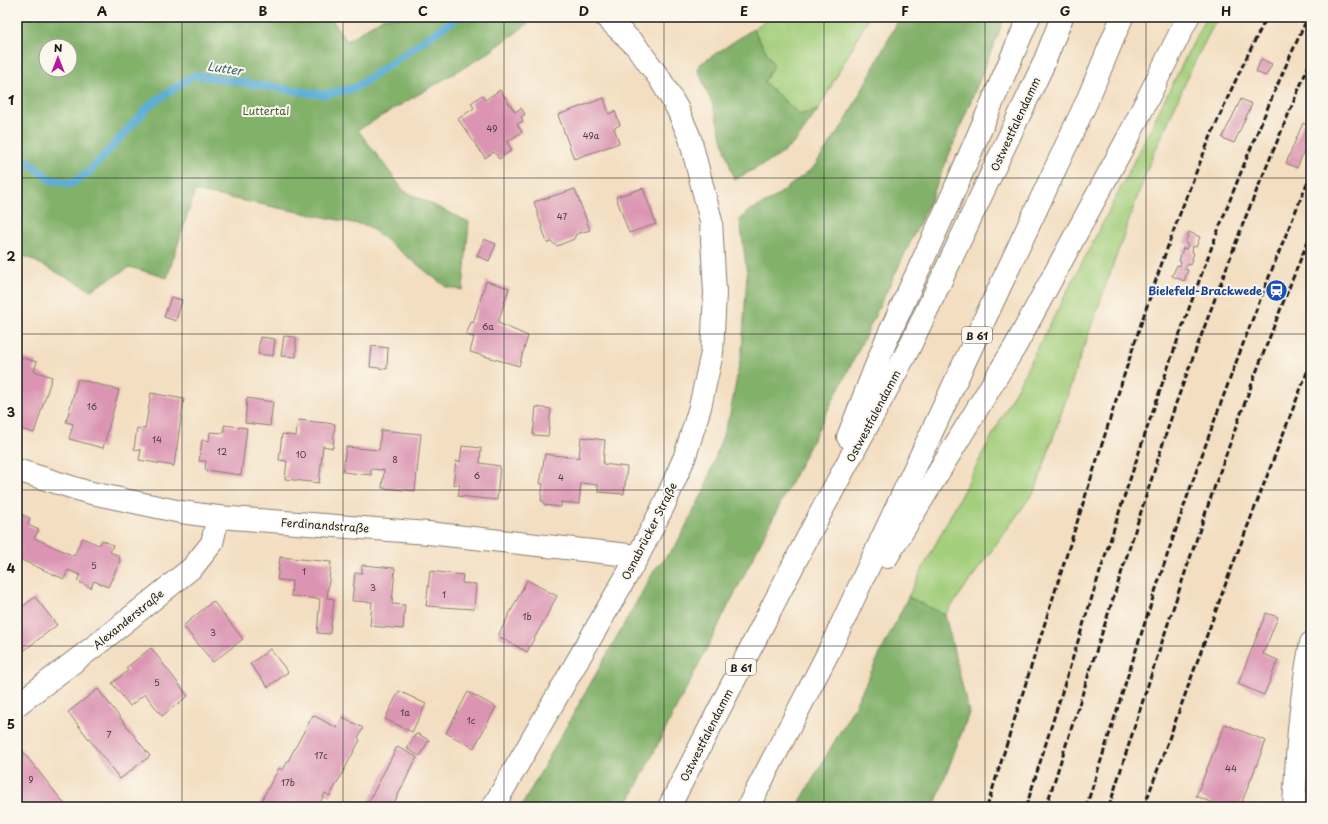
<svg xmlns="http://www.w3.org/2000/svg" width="1328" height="824" font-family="'Playpen Sans',sans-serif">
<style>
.green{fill:#a3ce7b;stroke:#60754c}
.forest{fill:#82b16b;stroke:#4f6644;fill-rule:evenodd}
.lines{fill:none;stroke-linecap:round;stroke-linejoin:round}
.stream{stroke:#5caed7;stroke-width:8}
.building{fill:#db95b2}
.minor-casing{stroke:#887d6e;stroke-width:24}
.secondary-casing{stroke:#887d6e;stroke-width:24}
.trunk-casing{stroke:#887d6e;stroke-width:24}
.minor{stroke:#fff;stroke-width:22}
.secondary{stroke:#fff;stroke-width:22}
.trunk{stroke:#fff;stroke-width:22}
.rail{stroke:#1c1c1c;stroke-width:3;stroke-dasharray:6 3;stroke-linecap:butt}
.grid{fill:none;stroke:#1c1c1c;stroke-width:1;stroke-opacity:0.55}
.labels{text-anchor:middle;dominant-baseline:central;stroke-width:4;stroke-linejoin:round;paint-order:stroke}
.number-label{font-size:9px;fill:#4c3a42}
.shield{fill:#fbf7ec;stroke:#5f5e5a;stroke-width:1}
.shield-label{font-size:10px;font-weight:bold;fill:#1c1c1c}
.park-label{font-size:11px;fill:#4b5a3d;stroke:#fbf7ec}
.street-label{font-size:11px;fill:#1c1c1c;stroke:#fbf7ec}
.transit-label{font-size:11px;font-weight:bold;fill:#164399;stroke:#fbf7ec;text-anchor:end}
.water-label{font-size:12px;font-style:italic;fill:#395e70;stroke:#fbf7ec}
.neatline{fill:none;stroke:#1c1c1c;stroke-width:1.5}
.grid-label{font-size:13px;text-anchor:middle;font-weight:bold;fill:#1c1c1c}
</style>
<rect width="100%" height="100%" fill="#fbf7ec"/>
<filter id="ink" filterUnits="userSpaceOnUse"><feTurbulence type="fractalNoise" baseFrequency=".025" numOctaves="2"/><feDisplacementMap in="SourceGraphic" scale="8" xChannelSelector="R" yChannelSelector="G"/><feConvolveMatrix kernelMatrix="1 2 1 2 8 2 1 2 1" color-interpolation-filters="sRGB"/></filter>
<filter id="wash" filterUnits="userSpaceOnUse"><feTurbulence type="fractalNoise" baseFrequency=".012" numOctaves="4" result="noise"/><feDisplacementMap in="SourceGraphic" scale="16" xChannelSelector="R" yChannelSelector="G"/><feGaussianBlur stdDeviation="0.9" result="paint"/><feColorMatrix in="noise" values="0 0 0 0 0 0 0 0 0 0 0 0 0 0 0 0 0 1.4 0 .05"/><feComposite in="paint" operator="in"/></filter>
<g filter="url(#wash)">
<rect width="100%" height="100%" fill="#f3dec1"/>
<g class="green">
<path d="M 771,17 L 869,17 L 818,110 L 800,115 L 764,82 L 763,46 L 753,29 Z"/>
<path d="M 1206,17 L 1218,17 L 1195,61 L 1148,167 L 1075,372 L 1036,489 L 945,615 L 908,597 L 1109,211 Z"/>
</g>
<g class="forest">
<path d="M 17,17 L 330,17 L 347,41 L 384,17 L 537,17 L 487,54 L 358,130 L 404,191 L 469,222 L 463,290 L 446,287 L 368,226 L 195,191 L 167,278 L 130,267 L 91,290 L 17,252 ZM 46,46 L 70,46 L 70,70 L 46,70 Z"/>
<path d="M 900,17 L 1005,17 L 931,199 L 857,353 L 626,807 L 521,807 L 655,569 L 676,545 L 704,491 L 730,414 L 742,350 L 747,274 L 740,220 L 747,212 L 771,200 L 813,168 L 845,122 Z"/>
<path d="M 753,29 L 774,65 L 764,82 L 800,115 L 818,110 L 796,141 L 779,156 L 734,180 L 713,106 L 698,70 L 700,64 Z"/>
<path d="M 908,597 L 945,615 L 969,713 L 934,807 L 797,807 L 853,709 Z"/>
</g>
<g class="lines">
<path class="stream" d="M 17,155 L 24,158 L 49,179 L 71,184 L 90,171 L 150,105 L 194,75 L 323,95 L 355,88 L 458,17"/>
</g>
<g id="blocks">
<g class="building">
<path d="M 1261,59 L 1272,64 L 1266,76 L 1256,72 Z"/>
<path d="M 500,90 L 515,112 L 521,108 L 525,114 L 521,117 L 523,121 L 517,124 L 522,132 L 507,142 L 512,150 L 499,159 L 494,152 L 485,158 L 458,119 L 474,108 L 471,103 L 482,95 L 485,100 Z"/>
<path d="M 604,98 L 609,114 L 615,111 L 620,125 L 614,128 L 619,143 L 574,159 L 558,115 Z"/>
<path d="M 1241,99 L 1252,104 L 1234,143 L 1222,138 Z"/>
<path d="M 1303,123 L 1311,127 L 1311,134 L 1297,168 L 1286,163 Z"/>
<path d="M 643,188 L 656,224 L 629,233 L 616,197 Z"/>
<path d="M 575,189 L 590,230 L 576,234 L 574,239 L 557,246 L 552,242 L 547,243 L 534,202 Z"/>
<path d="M 1189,232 L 1200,237 L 1196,247 L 1193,246 L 1192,252 L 1194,253 L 1190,265 L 1187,264 L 1185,269 L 1188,270 L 1184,281 L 1172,276 L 1177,265 L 1180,266 L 1181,262 L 1179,261 L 1183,248 L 1186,249 L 1188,245 L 1185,243 Z"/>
<path d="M 484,239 L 496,244 L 489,261 L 477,256 Z"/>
<path d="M 486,281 L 509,288 L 498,323 L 528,336 L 519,366 L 470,352 L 474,337 L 466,335 L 471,322 L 473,323 Z"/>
<path d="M 171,297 L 182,300 L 176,321 L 164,317 Z"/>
<path d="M 284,336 L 296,337 L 296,357 L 281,356 Z"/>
<path d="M 260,337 L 275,339 L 273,356 L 258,354 Z"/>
<path d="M 372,346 L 388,348 L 387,369 L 370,367 Z"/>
<path d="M 17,356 L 37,362 L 34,371 L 52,377 L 34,433 L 17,428 Z"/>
<path d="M 78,379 L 119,390 L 103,448 L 69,439 L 73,424 L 66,422 Z"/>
<path d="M 151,393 L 184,399 L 174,466 L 139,460 L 141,450 L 134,449 L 137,428 L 145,429 Z"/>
<path d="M 247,398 L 273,402 L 270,426 L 245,423 Z"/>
<path d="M 536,407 L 551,409 L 548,436 L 533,435 Z"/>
<path d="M 298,420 L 335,424 L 333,448 L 323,446 L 319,483 L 285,479 L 287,461 L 279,460 L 282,434 L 296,436 Z"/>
<path d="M 224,425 L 247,428 L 241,475 L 205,470 L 206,461 L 199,461 L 202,440 L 209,441 L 210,432 L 224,433 Z"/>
<path d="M 381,430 L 421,434 L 415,491 L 382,488 L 384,470 L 371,469 L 371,475 L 343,472 L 346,447 L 379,450 Z"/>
<path d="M 581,437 L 605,440 L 603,464 L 627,467 L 624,494 L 598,492 L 598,485 L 581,483 L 579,504 L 561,502 L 561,507 L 544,505 L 544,501 L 541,501 L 543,484 L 540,484 L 545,454 L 579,458 Z"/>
<path d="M 462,446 L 481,448 L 480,463 L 500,466 L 497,500 L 458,496 L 460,485 L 453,484 L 456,461 L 460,462 Z"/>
<path d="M 17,513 L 30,518 L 28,525 L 39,530 L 34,538 L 74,556 L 82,538 L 99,545 L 102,540 L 113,545 L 110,552 L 119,556 L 120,561 L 108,587 L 94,581 L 91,588 L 77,581 L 80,575 L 68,570 L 64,579 L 17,558 Z"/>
<path d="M 280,557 L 331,562 L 327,598 L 334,599 L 330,634 L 317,633 L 320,599 L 291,596 L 292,581 L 277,580 Z"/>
<path d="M 362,565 L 395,568 L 392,604 L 405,605 L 403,629 L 370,626 L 372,602 L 352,601 L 355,573 L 362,573 Z"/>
<path d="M 430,571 L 463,575 L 462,583 L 476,584 L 474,609 L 426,606 Z"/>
<path d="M 527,580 L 557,596 L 527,652 L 498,636 Z"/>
<path d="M 35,597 L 57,625 L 18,655 L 17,611 Z"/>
<path d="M 213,601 L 243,639 L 213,662 L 183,626 Z"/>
<path d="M 1266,613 L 1278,617 L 1263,654 L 1278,660 L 1264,695 L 1238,684 Z"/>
<path d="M 151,648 L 188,696 L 162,716 L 145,694 L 130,706 L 112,683 L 128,671 L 126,668 Z"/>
<path d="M 270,649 L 288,672 L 268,687 L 250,664 Z"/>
<path d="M 98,689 L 150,756 L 120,779 L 68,712 Z"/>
<path d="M 399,691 L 426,704 L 412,732 L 385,719 Z"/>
<path d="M 468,692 L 496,707 L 474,748 L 446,733 Z"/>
<path d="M 313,715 L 337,728 L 343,717 L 363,728 L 358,738 L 360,740 L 330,796 L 325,793 L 318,807 L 258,807 L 279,768 L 283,770 Z"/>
<path d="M 1225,724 L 1266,741 L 1240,807 L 1223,807 L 1196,796 Z"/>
<path d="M 418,734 L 429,740 L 420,756 L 407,749 L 415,735 Z"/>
<path d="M 397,747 L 417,757 L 392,807 L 366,807 Z"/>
<path d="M 20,748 L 67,807 L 17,807 L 17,750 Z"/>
</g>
</g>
</g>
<g filter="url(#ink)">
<use href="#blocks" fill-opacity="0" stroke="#887d6e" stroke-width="1"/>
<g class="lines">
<defs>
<g id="minor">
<path d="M 17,470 L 87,492 L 181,512 L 218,517 L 428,533 L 638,556"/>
<path d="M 17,705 L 104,639 L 193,567 L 212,543 L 218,517"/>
<path d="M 1294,807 C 1297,752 1300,697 1311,643"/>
</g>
<path id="secondary" d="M 493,807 L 638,556 L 664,505 L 685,456 L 700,407 L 712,353 L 715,293 L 711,221 L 690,138 L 677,108 L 660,79 L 636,46 L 606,17"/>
<g id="trunk">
<path d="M 848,437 L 885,343 L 948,205 L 1029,17"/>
<path d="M 887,557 L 1016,345 L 1130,134 L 1188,17"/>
<path d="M 669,807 L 813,527 L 908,350 L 1043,65 L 1062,17"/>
<path d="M 748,807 L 829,651 L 1087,101 L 1122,17"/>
</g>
</defs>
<use href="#minor" class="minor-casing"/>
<use href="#secondary" class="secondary-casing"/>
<use href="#trunk" class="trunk-casing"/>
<use href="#minor" class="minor"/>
<use href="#secondary" class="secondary"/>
<use href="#trunk" class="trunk"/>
<g class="rail">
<path d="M 987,807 C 1025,685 1064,563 1103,441 C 1149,296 1196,152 1267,17"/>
<path d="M 1026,807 C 1110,540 1190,271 1308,17"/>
<path d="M 1046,807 L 1176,403 L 1244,221 L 1311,60"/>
<path d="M 1086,807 C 1114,721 1140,635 1169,550 C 1212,423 1259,298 1311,174"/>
<path d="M 1109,807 C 1170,614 1233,421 1311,234"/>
<path d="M 1144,807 L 1230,572 L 1311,362"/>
</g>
</g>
</g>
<path class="grid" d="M 182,17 L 182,807M 343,17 L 343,807M 504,17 L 504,807M 664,17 L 664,807M 824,17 L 824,807M 985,17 L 985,807M 1146,17 L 1146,807M 17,178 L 1311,178M 17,334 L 1311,334M 17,490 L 1311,490M 17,646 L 1311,646"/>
<defs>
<symbol id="station-disc" viewBox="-11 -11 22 22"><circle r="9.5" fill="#1a4fb4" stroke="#fbf7ec"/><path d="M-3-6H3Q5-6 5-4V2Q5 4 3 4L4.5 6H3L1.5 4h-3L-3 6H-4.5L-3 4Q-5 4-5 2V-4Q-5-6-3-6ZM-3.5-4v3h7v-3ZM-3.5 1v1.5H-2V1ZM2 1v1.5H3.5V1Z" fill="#fff"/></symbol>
</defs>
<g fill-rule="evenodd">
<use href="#station-disc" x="1264" y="278" width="25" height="25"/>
</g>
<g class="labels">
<g class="number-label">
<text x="492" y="128">49</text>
<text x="591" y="135">49a</text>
<text x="562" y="216">47</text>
<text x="488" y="326">6a</text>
<text x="92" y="406">16</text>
<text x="157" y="439">14</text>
<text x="222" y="451">12</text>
<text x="301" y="454">10</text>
<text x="395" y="459">8</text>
<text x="477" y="475">6</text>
<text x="561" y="477">4</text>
<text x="94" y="565">5</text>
<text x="304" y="571">1</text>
<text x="373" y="587">3</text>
<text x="444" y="594">1</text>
<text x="527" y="616">1b</text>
<text x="213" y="632">3</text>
<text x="157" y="682">5</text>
<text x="405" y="712">1a</text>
<text x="471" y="720">1c</text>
<text x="109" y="734">7</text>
<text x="321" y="755">17c</text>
<text x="1231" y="768">44</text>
<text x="31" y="779">9</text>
<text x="288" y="782">17b</text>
</g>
<g class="shield">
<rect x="962" y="327" width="30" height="16" rx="3"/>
<rect x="726" y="659" width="30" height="16" rx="3"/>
</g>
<g class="shield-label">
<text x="977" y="335">B 61</text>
<text x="741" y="667">B 61</text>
</g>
<g class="park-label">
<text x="266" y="110">Luttertal</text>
</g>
<g class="street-label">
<text transform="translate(1015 124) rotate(-65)">Ostwestfalendamm</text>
<text transform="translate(873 416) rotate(-62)">Ostwestfalendamm</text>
<text transform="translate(325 525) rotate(4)">Ferdinandstraße</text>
<text transform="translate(649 531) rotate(-63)">Osnabrücker Straße</text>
<text transform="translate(128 619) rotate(-39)">Alexanderstraße</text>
<text transform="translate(706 735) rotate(-63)">Ostwestfalendamm</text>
</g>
<g class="transit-label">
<text x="1262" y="290">Bielefeld-Brackwede</text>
</g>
<g class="water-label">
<text transform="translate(225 68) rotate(9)">Lutter</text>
</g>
</g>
<rect width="1328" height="824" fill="none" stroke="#fbf7ec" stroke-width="44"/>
<g transform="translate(58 58)"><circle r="19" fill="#fbf7ec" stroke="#a29f99"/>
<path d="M0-3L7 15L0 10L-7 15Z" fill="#b5179e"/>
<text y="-6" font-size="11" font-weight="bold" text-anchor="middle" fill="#1c1c1c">N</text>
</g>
<rect x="22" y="22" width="1284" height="780" class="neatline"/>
<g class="grid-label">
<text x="102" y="16">A</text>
<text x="263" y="16">B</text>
<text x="423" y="16">C</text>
<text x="584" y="16">D</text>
<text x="744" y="16">E</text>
<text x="905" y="16">F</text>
<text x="1065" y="16">G</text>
<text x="1226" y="16">H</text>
<text x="11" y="105">1</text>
<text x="11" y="261">2</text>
<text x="11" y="417">3</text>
<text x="11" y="573">4</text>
<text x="11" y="729">5</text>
</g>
</svg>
